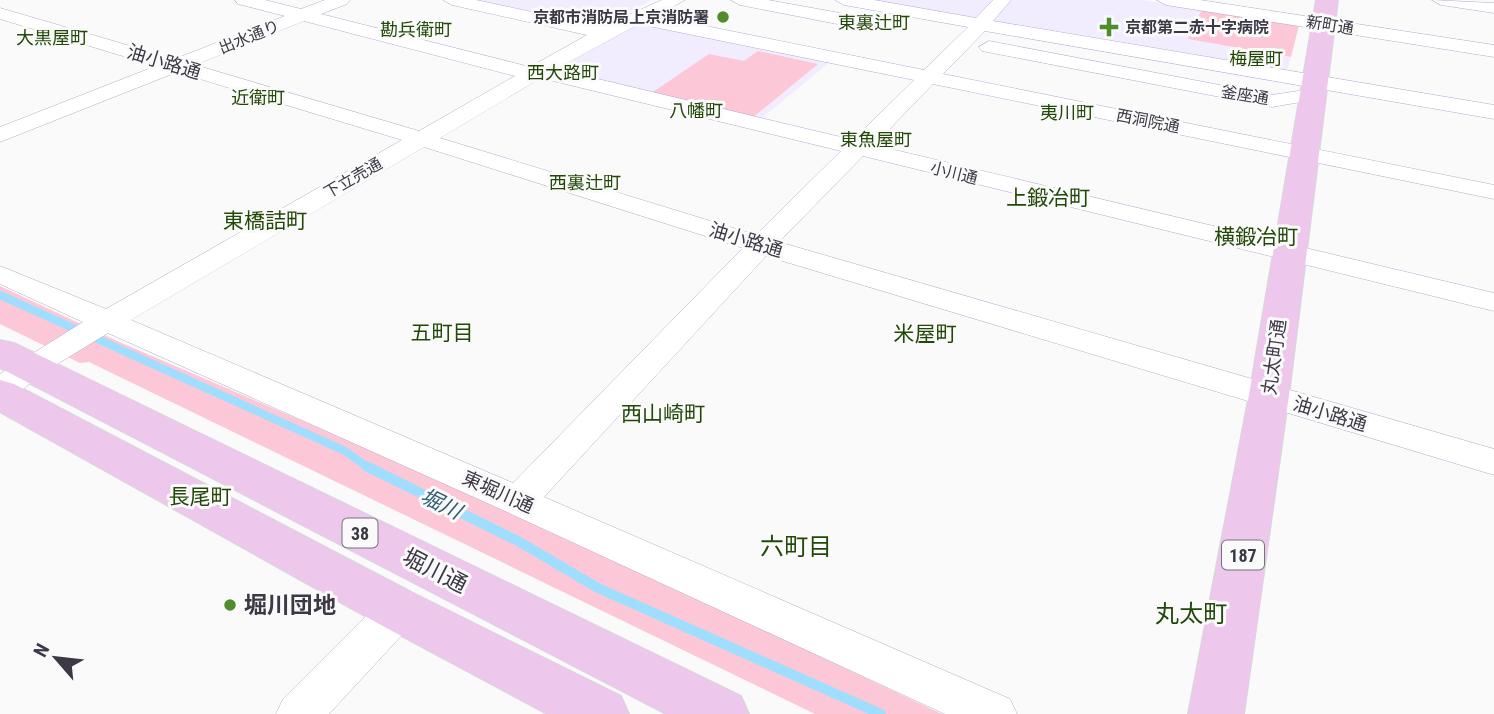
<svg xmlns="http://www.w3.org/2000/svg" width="1494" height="714" font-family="'Roboto Condensed','Noto Sans JP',sans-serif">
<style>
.built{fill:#f1edfe}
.green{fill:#fcc7d6}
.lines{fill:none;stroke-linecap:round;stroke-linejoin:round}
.stream-far1{stroke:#a0deff;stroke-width:8}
.stream{stroke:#a0deff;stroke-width:10}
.minor-casing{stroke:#b3abcc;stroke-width:1}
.major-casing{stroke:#d8d7da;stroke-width:2}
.minor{fill:#fff;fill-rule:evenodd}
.major{fill:#eec7ec;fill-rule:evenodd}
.poi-dot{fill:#4f8c2b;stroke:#fafafa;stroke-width:2.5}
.labels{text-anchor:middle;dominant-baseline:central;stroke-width:6;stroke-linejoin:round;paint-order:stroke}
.far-poi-label{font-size:16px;font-weight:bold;fill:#3c3846;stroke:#fafafa;text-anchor:end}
.far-street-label{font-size:16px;fill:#3c3846;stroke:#fafafa}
.far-neighbourhood-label{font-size:18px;fill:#224808;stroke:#fafafa}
.shield{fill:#fafafa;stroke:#75727c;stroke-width:2}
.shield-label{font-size:18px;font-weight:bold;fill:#3c3846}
.street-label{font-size:19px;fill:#3c3846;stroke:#fafafa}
.neighbourhood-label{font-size:21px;fill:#224808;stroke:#fafafa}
.water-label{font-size:21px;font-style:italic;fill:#2c5b72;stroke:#fafafa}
.near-street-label{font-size:23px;fill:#3c3846;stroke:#fafafa}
.near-poi-label{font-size:23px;font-weight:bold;fill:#3c3846;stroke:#fafafa;text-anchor:start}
.near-neighbourhood-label{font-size:24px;fill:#224808;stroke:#fafafa}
</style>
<rect width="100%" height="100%" fill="#fafafa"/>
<g class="built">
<path d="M 470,0 L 652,0 L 603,25 L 583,24 Z"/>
<path d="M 870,0 L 1141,0 L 1202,9 L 1189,39 L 1291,57 L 1288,68 L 1271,72 Z"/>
<path d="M 644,22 L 830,62 L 757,122 L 552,73 L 621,32 Z"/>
</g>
<g class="green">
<path d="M 1202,9 L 1299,25 L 1291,57 L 1188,39 Z"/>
<path d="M 758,51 L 818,64 L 751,119 L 650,94 L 709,54 L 744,61 Z"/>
<path d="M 0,286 L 117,341 L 496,504 L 942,714 L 815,714 L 89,362 L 80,363 L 0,324 Z"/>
</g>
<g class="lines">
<path class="stream-far1" d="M 0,295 L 345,451 L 369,468"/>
<path class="stream" d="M 366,466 L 518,541 L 598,588 L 881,714"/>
<defs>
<g id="minor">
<path d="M 235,0 L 265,0 L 301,9 L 325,0 L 350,0 L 347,4 L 321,14 L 530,67 L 587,35 L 452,5 L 443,0 L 476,0 L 602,27 L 662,0 L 685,0 L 656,16 L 924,70 L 968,27 L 844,5 L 835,0 L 874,0 L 976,18 L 993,0 L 1011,0 L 993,21 L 1494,105 L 1494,119 L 985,31 L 943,74 L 1494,185 L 1494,199 L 933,84 L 874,145 L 1494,293 L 1494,311 L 863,156 L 779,242 L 1494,449 L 1494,475 L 766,256 L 544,497 L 1010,699 L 1017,714 L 945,714 L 505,511 L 108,333 L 41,374 L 12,398 L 0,401 L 0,374 L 83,322 L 0,284 L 0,266 L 106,309 L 402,140 L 177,72 L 0,142 L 0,127 L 156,66 L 0,19 L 0,8 L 175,59 L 285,16 L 238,4 ZM 304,21 L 515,76 L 419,131 L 195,65 ZM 639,24 L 914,80 L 853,140 L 556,69 ZM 541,78 L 841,151 L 756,235 L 440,138 ZM 424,147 L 743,248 L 513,483 L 131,320 Z"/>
<path d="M 731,0 L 768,0 L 873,19 L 882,25 L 873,31 L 740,5 Z"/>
<path d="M 1157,0 L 1200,0 L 1494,45 L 1494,57 L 1166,5 Z"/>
<path d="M 1432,0 L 1494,3 L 1494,13 L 1441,5 Z"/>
<path d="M 989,41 L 1272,95 L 1311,89 L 1318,91 L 1322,95 L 1318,99 L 1272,107 L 982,51 L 979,47 Z"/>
<path d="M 399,592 L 414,598 L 420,610 L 414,622 L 329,714 L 276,714 L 283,699 L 384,598 Z"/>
</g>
<g id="major">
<path d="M 1316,0 L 1338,0 L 1289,395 L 1244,714 L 1188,714 L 1249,395 Z"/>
<path d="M 0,340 L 14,343 L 741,696 L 749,714 L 666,714 L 0,368 Z"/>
<path d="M 0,380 L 14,384 L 417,595 L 621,696 L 629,714 L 547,714 L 381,625 L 0,412 Z"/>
</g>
</defs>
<use href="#minor" class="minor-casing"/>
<use href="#major" class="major-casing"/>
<use href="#minor" class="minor"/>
<use href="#major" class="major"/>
</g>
<g class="poi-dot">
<circle cx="723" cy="17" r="7"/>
<path d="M1105.5 16.5h7v7h7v7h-7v7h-7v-7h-7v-7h7z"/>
<circle cx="230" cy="605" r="7"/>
</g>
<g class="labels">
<g class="far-poi-label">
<text x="709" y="17">京都市消防局上京消防署</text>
<text x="1125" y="27" text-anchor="start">京都第二赤十字病院</text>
</g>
<g class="far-street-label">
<text transform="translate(1330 25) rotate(9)">新町通</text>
<text transform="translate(249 37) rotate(-22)">出水通り</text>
<text transform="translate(1245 95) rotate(9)">釜座通</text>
<text transform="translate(1148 121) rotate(11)">西洞院通</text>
<text transform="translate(954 173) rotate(14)">小川通</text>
<text transform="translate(353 178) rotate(-30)">下立売通</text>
</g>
<g class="far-neighbourhood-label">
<text x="874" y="22">東裏辻町</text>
<text x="416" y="29">勘兵衛町</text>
<text x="52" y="37">大黒屋町</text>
<text x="1256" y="58">梅屋町</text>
<text x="563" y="72">西大路町</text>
<text x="258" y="97">近衛町</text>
<text x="696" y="110">八幡町</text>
<text x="1067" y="112">夷川町</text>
<text x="876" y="139">東魚屋町</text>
<text x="585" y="182">西裏辻町</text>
</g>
<g class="shield">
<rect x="342.5" y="518.5" width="35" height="29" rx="5"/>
<rect x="1222" y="540.5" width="42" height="29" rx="5"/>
</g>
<g class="shield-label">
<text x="360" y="533">38</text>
<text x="1243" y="555">187</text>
</g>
<g class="street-label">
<text transform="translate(164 62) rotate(17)">油小路通</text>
<text transform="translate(746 240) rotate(17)">油小路通</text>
<text transform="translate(1274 357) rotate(-82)">丸太町通</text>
<text transform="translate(1330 414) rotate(17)">油小路通</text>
<text transform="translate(498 492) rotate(24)">東堀川通</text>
</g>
<g class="neighbourhood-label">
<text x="1048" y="198">上鍛冶町</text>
<text x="265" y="221">東橋詰町</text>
<text x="1256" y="237">横鍛冶町</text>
<text x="442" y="333">五町目</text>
<text x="925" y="334">米屋町</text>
<text x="663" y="414">西山崎町</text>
<text x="200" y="497">長尾町</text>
</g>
<g class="water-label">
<text transform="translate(441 504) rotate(26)">堀川</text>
</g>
<g class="near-street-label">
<text transform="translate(435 571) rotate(27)">堀川通</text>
</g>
<g class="near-poi-label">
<text x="244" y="605">堀川団地</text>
</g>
<g class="near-neighbourhood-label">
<text x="796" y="547">六町目</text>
<text x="1191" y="614">丸太町</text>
</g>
</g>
<g transform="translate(56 658) rotate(298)" stroke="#fafafa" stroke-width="5" paint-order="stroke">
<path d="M0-5L12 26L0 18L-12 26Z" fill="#3c3846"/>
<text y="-10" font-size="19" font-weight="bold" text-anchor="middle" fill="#3c3846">N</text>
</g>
</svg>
